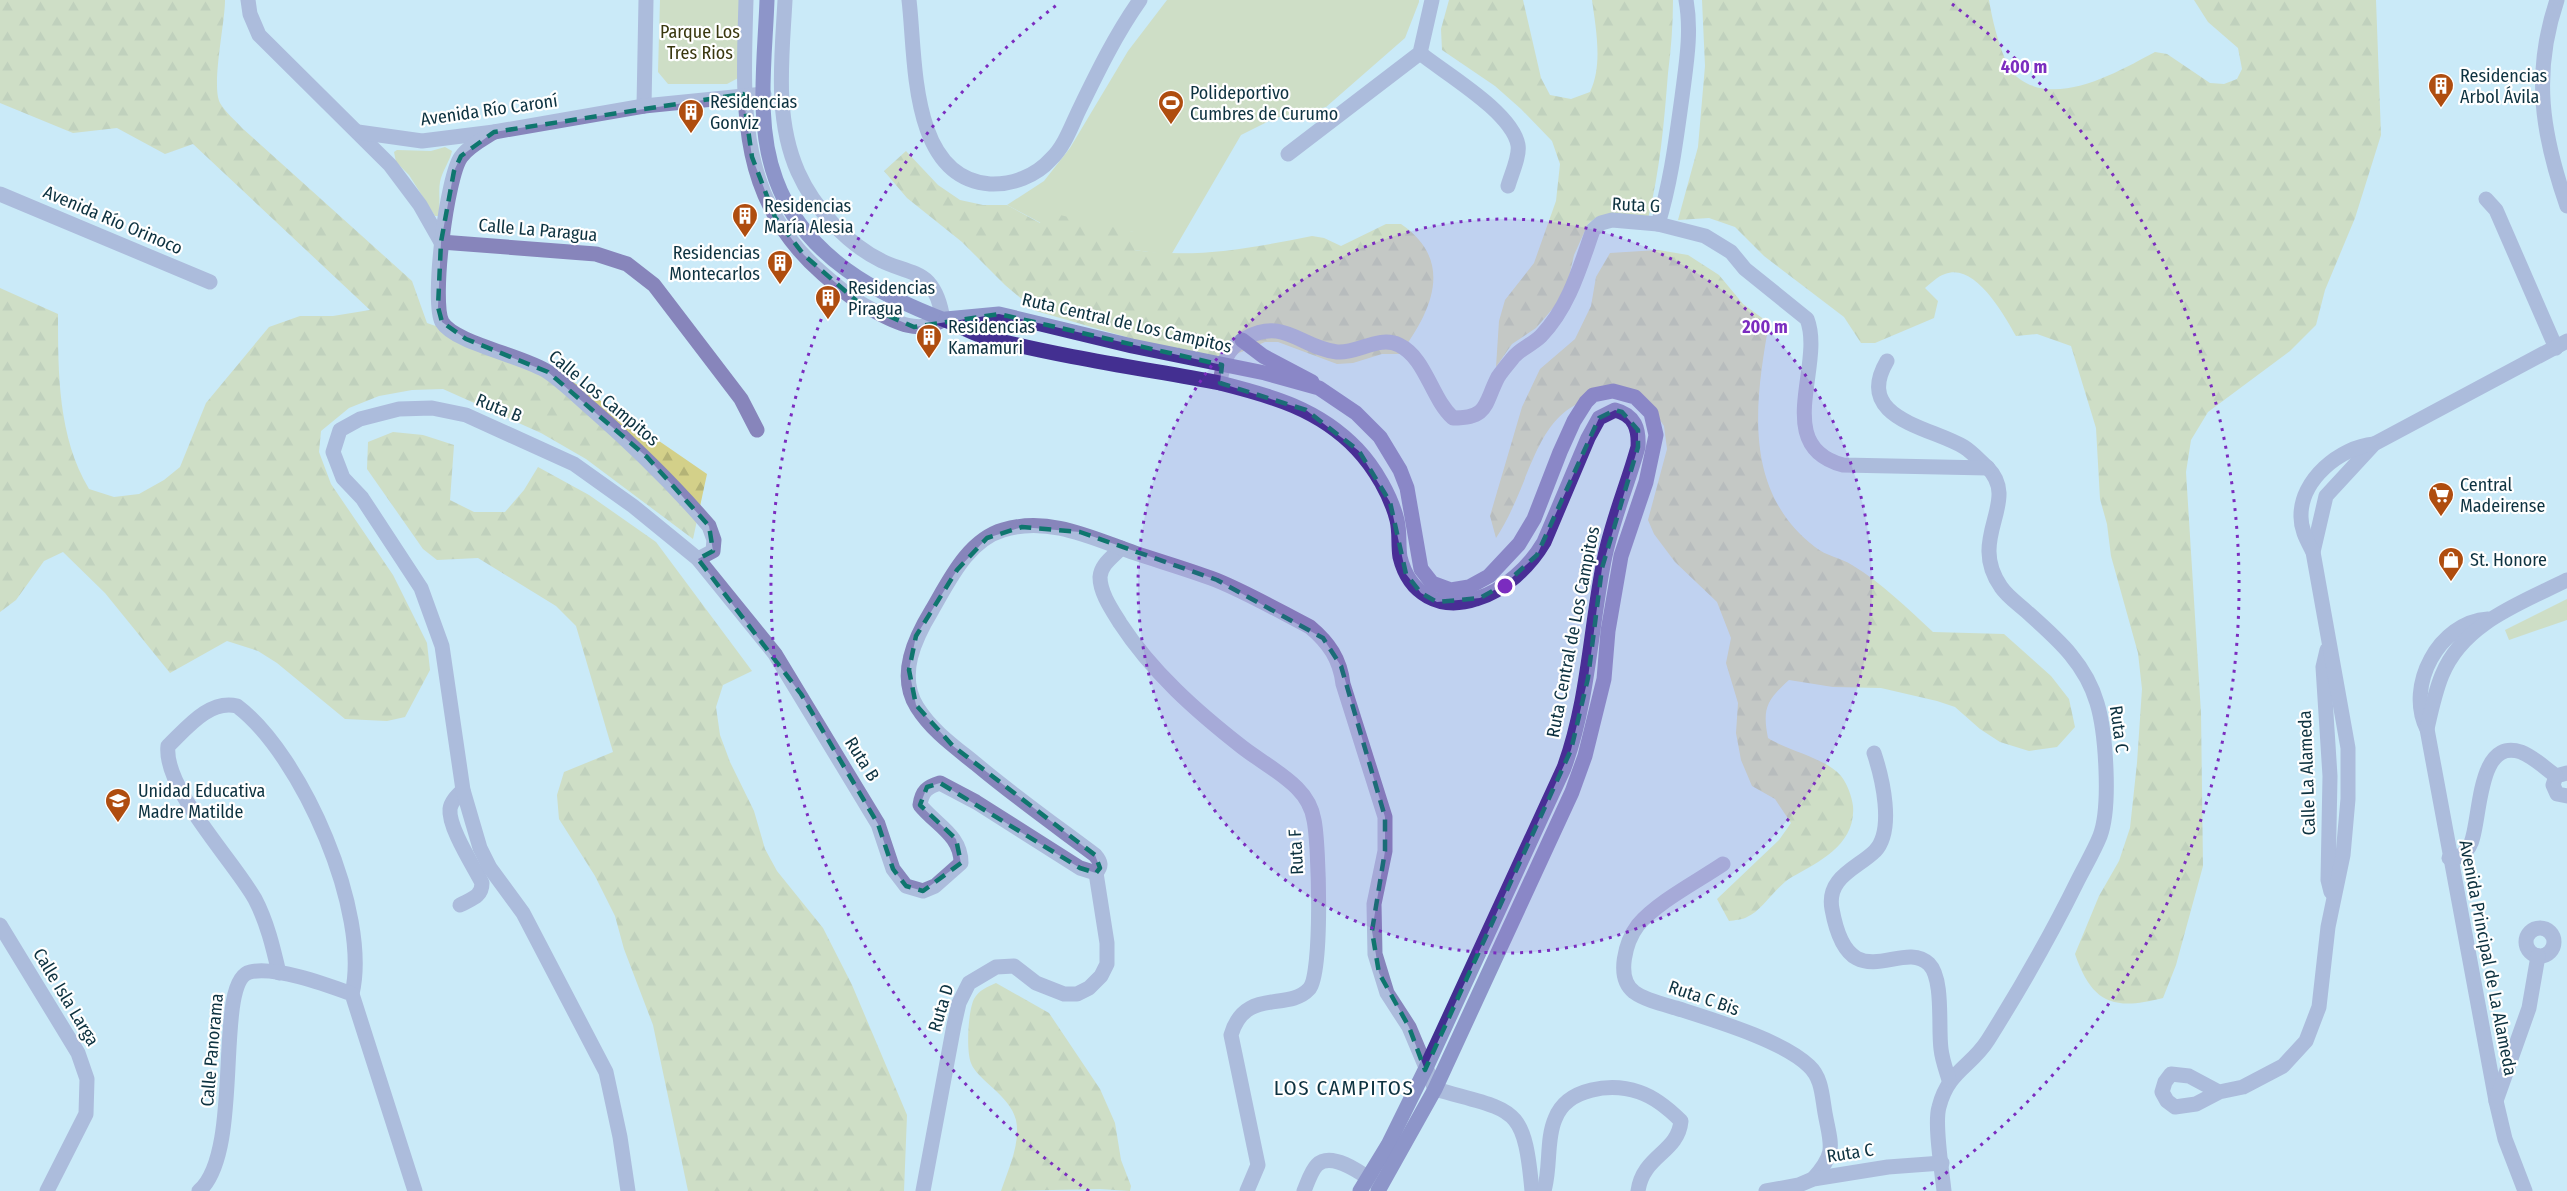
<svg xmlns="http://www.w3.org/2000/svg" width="2567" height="1191" font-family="'Fira Sans Condensed',sans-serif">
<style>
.green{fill:#d3d089}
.forest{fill:url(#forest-firs)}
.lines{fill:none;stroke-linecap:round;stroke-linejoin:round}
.minor{stroke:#8785bb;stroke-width:15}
.major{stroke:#432f91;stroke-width:15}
.marked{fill:none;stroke:#0f766e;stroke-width:4.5;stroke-dasharray:12 8;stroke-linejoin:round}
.ring{fill:none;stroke:#7b2cbf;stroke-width:3;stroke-dasharray:3 6}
.labels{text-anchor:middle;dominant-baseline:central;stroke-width:4.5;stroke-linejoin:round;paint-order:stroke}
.park-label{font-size:18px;fill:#39370e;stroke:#fff}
.poi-label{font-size:18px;fill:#0d3240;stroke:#fff;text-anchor:start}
.street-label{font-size:18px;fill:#0d3240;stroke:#fff}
.quarter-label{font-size:21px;letter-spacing:1.5px;fill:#0d3240;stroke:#fff}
.centre{fill:#7b2cbf;stroke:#fff;stroke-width:3}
.ring-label{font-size:18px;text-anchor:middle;font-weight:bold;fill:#7b2cbf;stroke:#fff;stroke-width:4.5;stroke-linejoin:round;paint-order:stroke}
</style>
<defs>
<pattern id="forest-firs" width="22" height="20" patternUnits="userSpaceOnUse" patternTransform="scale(1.5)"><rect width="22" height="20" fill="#d3d089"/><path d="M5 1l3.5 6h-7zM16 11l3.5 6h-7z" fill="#b4b377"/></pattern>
</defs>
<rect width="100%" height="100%" fill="#caeaf8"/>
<g class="green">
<path d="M 660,0 L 741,0 L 740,77 L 727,84 L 668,84 L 658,72 Z"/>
<path d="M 1167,0 L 1419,0 L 1419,2 L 1405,38 L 1326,107 L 1275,118 L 1241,135 L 1171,255 L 1134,250 L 1134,232 L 1041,223 L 1007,205 L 1044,181 L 1070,148 L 1128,51 Z"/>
<path d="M 445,147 L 452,151 C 450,161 442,171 440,182 C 438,193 441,204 438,216 L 435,216 L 409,175 L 396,162 L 394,152 L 397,150 L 431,151 Z"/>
<path d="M 2567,599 L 2567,620 L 2509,640 L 2505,630 Z"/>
</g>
<g class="forest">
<path d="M 0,0 L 225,0 C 225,24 211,85 220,103 C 225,112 235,120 242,128 L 412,281 L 427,323 L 550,366 L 707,474 L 693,539 L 586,459 L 541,433 L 443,389 L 412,390 L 379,396 L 349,408 L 321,431 L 319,452 L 331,484 L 393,575 L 427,643 L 430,670 L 405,717 L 387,721 L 345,719 L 277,663 L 258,651 L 227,641 L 170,673 L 105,593 L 63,552 L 44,561 L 16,600 L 0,612 L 0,288 L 58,314 C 58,374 58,437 89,489 L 114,497 L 139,494 L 164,480 L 180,467 L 206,403 L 269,327 L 300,316 L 333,316 L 370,310 L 193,144 L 165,154 L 117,128 L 73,133 L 0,103 Z"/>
<path d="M 1449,0 L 1523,0 L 1541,78 L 1550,95 L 1571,99 L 1590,92 C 1603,65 1596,29 1592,0 L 1673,0 C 1673,25 1671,49 1668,73 C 1664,124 1660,169 1648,219 L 1597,217 L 1588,224 L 1574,255 L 1568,281 L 1555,306 L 1536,328 L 1512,344 L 1496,367 L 1499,321 L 1505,300 L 1534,263 L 1556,201 L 1560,164 L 1552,141 L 1521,109 L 1495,86 L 1442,50 L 1441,29 Z"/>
<path d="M 1702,0 L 1989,0 C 1992,19 2002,64 2017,77 C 2056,109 2119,71 2155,52 L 2167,54 L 2210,83 L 2224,84 L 2237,79 L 2242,69 L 2238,48 L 2208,22 L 2194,0 L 2376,0 L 2381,135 L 2355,218 L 2325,290 L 2316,325 L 2290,351 L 2208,412 L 2191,440 L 2186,472 L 2201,713 L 2203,866 L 2176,965 L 2163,998 C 2113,1011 2092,1003 2075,954 L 2099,896 L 2119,861 L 2130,828 L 2137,763 L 2142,689 L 2138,653 L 2111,556 L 2107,524 L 2100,499 L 2096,428 L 2071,346 L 2037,334 L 2016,336 C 2004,315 1975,262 1945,274 C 1938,276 1931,283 1925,288 L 1938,301 L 1934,318 L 1875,343 L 1861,343 L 1844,317 L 1764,256 L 1735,227 L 1709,218 L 1678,220 L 1698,147 L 1705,66 Z"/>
<path d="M 906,151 L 938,185 L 960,200 L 983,205 L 1007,205 L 1040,223 L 1047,212 L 1134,232 L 1134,250 C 1196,259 1251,248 1312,236 L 1324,238 L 1341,246 L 1386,224 L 1401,224 C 1455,261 1432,311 1400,354 L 1382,354 L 1353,363 L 1337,364 L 1278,342 L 1265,342 L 1234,355 L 1218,367 L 1185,354 L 1036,311 L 1005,285 L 962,242 L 907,198 L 884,171 Z"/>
<path d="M 1658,250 L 1688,255 L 1719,275 L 1743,304 L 1769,323 C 1755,402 1742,491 1815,547 C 1826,556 1841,558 1852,565 C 1883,584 1907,608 1933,632 L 2004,634 L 2051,676 L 2069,699 L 2075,727 L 2057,747 L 2029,751 L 2000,742 L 1980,729 L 1955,707 L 1937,701 L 1881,688 L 1833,687 L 1789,680 C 1767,700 1762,708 1768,738 C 1788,751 1826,758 1841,776 C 1847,783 1852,797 1853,806 C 1856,844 1820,861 1792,877 C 1776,886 1762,911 1747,917 C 1742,920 1735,920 1729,921 L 1717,899 L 1779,840 L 1791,823 L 1775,799 L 1752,786 L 1741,760 L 1736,733 L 1738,703 L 1726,663 L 1731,638 L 1717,602 L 1675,562 L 1654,534 L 1648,520 L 1667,449 L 1664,426 L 1647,401 C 1533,376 1541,470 1496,538 L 1490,516 L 1522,407 L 1540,369 L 1575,339 L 1591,306 L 1596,277 L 1610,253 Z"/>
<path d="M 393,432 L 423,435 L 454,445 L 450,500 L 474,512 L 505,512 L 524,490 L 538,467 L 589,495 L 656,542 L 752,671 L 723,685 L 716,707 L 720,735 L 730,762 L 754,811 L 765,849 L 777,871 L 823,928 L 852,985 L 907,1115 L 904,1191 L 688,1191 L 653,1025 L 624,949 L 615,916 L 595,876 L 559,819 L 557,795 L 564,772 L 613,752 L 576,626 L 556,606 L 478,558 L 437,560 L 423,549 L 367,469 L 368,442 Z"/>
<path d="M 996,983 L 1049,1013 L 1100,1089 L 1115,1123 L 1121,1160 L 1131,1186 L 1130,1191 L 1100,1189 L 1001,1191 C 1008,1170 1021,1143 1016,1120 C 1010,1095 977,1080 971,1063 C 966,1051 968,1011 974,999 C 979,990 987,987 996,983 Z"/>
</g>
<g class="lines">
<g class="minor">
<path d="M 248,0 L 250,14 L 259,35 L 390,165 L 420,205 L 441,242"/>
<path d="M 746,0 C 743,104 736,199 823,274 C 838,287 853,300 871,309 C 895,322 917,335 943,320 C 941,306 937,292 928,282 C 918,271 895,268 882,261 C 847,244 814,208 798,172 C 774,118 782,57 785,0"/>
<path d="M 909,0 C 916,57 909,178 990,184 C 1012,185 1036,176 1051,159 C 1065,146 1072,124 1080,108 C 1098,71 1116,34 1140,0"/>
<path d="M 2557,0 C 2532,74 2542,134 2567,206"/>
<path d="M 1420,53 C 1446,74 1512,112 1518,145 C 1520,156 1511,175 1508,186"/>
<path d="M 644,106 L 646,0"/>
<path d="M 358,132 L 422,141 L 494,132 L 644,106 L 764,94"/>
<path d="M 494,132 C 483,139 469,146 461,157 C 447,176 431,301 442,322 C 454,343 524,356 548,372 C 564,383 579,398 593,410 C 635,447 673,484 709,526 L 714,540 L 713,551 L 698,559"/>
<path d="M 1288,154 L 1420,53 L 1432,0"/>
<path d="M 0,194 L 210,282"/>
<path d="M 2486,199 L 2496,210 L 2556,348"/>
<path d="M 1658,224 C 1671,182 1676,140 1682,97 C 1686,65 1692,32 1686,0"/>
<path d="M 441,242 L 596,254 L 627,264 L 654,285 L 741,399 L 757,430"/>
<path d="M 1887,361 C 1853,419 1931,427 1964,447 C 1972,452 1980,461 1987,467 C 2022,502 1966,537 2001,587 C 2007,596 2017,603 2026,611 C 2056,638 2085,662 2097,703 C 2106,733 2111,807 2100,836 C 2094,851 2085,866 2078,880 C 2051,935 2020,989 1988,1040 C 1971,1067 1948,1071 1939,1107 C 1934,1124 1942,1171 1944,1191"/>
<path d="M 1220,383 C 1223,362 1226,349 1246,338 C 1284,317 1301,348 1337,352 C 1357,354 1379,335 1399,345 C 1426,358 1431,398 1453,418 C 1489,418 1484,404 1498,377 C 1502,371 1507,365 1512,359 C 1519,349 1532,345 1541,336 C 1569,307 1580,267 1593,230 L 1601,223 L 1612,220 L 1658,224 L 1705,236 L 1731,252 L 1745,269 L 1807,319 C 1825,365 1771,446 1843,465 L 1988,468"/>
<path d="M 1121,548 C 1113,557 1101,564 1100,577 C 1100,593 1112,610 1120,623 C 1152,672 1196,711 1242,747 C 1260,761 1281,772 1297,788 C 1306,797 1312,808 1314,820 C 1319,844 1323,975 1309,989 C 1288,1012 1245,987 1231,1035 L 1258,1165 L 1247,1191"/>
<path d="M 2313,552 L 2326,496 L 2374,444 L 2567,341"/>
<path d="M 2488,619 C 2439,622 2405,686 2427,729 L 2496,1101 L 2505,1139 L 2525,1191"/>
<path d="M 2327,650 L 2323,667 L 2330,776 L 2328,880 L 2331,892"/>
<path d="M 2427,729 C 2431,711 2435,692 2442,675 C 2463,623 2521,603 2567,580"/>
<path d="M 1874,753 C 1882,777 1895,830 1875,851 C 1858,868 1826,877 1832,909 C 1849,1003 1901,937 1929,964 C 1944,979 1938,1028 1941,1049 C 1942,1059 1946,1070 1949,1080"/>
<path d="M 2567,773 L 2556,776 L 2553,785 L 2557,794 L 2567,796"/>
<path d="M 2449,858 L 2459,857 C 2464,853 2469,849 2471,843 C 2481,819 2477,737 2521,752 C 2534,757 2546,769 2556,776"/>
<path d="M 1723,864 C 1698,881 1657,902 1638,925 C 1626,941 1615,977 1634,992 C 1645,1000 1662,1004 1676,1008 C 1713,1020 1782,1040 1809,1066 C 1822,1078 1822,1096 1825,1113 C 1831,1146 1837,1152 1813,1179"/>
<path d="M 1096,873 C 1102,866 1101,862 1095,855 C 1055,825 1014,796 976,764 C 955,747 932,731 917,707 C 897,675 915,638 932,610 C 949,581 968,540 1003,530 C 1049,516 1092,538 1135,553 C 1162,562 1190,570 1216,580 C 1248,593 1279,611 1310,627 C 1329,643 1340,659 1343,684 L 1385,817 L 1385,851 L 1374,904 L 1375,954 L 1387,993 L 1409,1027 L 1435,1089 C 1515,1112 1524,1103 1532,1191"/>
<path d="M 460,905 C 471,899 482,897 482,883 C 474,867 448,827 450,809 C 451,801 458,795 463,790"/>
<path d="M 0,925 L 78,1053 L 87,1079 L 86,1114 L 47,1191"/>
<circle cx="2540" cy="942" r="14"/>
<path d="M 279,973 C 273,947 267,922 255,899 C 233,860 163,788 168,746 C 186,729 209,699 237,706 C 302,755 371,913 352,994"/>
<path d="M 2219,1092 L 2189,1076 L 2171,1074 L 2165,1082 L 2162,1092 L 2167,1101 L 2175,1107 L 2196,1104 L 2219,1092 L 2243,1087 L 2283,1066 L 2306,1041 L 2319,1007 L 2328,927 L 2343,855 L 2348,799 L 2348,748 L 2313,552 C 2307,540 2301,530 2301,517 C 2300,480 2340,447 2374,444"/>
<path d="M 2496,1101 L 2529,1008 L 2538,956"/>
<path d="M 199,1191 C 245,1151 213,980 250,972 C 276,966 327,985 352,994 L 415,1191"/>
<path d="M 628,1191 L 620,1137 L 606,1072 L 523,913 L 490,868 L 480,848 L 463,790 L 442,646 L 421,588 L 362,498 L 343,478 L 333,452 L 340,430 L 360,419 L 399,409 L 432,408 L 466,415 L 574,464 L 633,506 L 698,559 L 775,654 L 878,824 L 893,869 L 906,886 L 923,891 L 935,886 L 961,863 C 961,835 936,825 920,805 C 922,791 927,787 940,783 L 976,802 L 1080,868 L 1096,873"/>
<path d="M 923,1191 L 954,1025 L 959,1003 L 969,983 L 996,967 L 1014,966 L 1036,983 L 1064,994 L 1077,994 L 1089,988 L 1101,976 L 1107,964 L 1107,943 L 1096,873"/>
<path d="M 1304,1191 C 1307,1184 1311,1171 1317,1165 C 1332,1150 1364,1175 1377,1184"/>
<path d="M 1544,1191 C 1551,1166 1546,1140 1555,1119 C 1567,1087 1612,1083 1639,1092 C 1654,1097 1670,1110 1681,1121 C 1678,1153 1643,1155 1638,1191"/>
<path d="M 1766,1191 L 1799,1185 L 1813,1179 L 1888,1167 L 1942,1163"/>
</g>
<g class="major">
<path d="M 767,0 C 765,59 755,124 776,180 C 804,257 878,295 950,322 C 964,328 978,336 992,339 C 1067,358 1145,369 1220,383 C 1272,396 1319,409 1357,449 C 1375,468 1391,496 1397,520 C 1400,532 1398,545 1400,557 C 1409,594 1440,611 1476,599 C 1504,591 1530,566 1544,542 L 1588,438 L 1599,418 L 1615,410 C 1635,415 1639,429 1638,447 C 1627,487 1610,525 1603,566 C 1590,634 1588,702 1564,768 L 1425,1070 L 1388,1145 L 1360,1191"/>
<path d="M 946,319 L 999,314 L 1132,346 L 1265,373 L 1319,388 L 1356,413 L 1380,437 L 1400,470 L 1407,488 L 1421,569 L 1432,583 L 1451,590 L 1469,587 L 1489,576 L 1519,544 L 1534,519 L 1560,452 L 1574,421 L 1586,402 L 1593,395 L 1613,391 L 1635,397 L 1651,413 L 1656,435 L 1646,482 L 1621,556 L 1608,631 L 1604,679 L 1585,756 L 1572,792 L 1435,1089 L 1378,1191"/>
<path d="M 1242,340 L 1263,356 L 1312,382"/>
</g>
</g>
<path d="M0 0H2567V1191H0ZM 743,94 L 752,157 L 775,217 L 804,255 L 859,303 L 914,327 L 999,314 L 1222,365 L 1220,383 L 1306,410 L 1359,451 L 1390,502 L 1406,574 L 1421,593 L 1437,602 L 1480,598 L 1505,584 L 1537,555 L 1599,418 L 1615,410 L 1622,412 L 1638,430 L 1638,447 L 1602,568 L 1588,678 L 1571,750 L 1425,1070 L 1409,1027 L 1379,973 L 1372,931 L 1385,851 L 1385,817 L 1341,666 L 1323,638 L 1217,580 L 1080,532 L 1022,527 L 987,538 L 957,570 L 916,636 L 909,670 L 916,705 L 953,746 L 1095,855 L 1100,868 L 1096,873 L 1080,868 L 940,783 L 927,787 L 920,805 L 956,839 L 961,863 L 923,891 L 906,886 L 893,869 L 878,824 L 801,694 L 698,559 L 713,551 L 709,526 L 647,457 L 548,372 L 466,339 L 442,322 L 438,307 L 441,242 L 454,171 L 461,156 L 494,132 Z" fill="#caeaf8" fill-opacity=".55" fill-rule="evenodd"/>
<path class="marked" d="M 743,94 L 752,157 L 775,217 L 804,255 L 859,303 L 914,327 L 999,314 L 1222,365 L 1220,383 L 1306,410 L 1359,451 L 1390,502 L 1406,574 L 1421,593 L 1437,602 L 1480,598 L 1505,584 L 1537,555 L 1599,418 L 1615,410 L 1622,412 L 1638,430 L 1638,447 L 1602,568 L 1588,678 L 1571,750 L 1425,1070 L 1409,1027 L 1379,973 L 1372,931 L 1385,851 L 1385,817 L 1341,666 L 1323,638 L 1217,580 L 1080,532 L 1022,527 L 987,538 L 957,570 L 916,636 L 909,670 L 916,705 L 953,746 L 1095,855 L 1100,868 L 1096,873 L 1080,868 L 940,783 L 927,787 L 920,805 L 956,839 L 961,863 L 923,891 L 906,886 L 893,869 L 878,824 L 801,694 L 698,559 L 713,551 L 709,526 L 647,457 L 548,372 L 466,339 L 442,322 L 438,307 L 441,242 L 454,171 L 461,156 L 494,132 Z"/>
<circle cx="1505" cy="586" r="367" fill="#7b2cbf" fill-opacity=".12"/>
<g class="ring">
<circle cx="1505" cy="586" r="367"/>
<path d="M1089 1191A734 734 0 0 1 1058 4M1952 4A734 734 0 0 1 1921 1191"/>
</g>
<defs>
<symbol id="building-pin" viewBox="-11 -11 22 30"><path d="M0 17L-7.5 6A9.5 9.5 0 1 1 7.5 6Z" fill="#af4d0f" stroke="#fff"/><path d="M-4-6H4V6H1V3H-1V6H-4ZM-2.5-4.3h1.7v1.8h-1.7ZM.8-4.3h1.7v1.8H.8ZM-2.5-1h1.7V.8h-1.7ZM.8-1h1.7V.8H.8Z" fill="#fff"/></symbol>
<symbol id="stadium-pin" viewBox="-11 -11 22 30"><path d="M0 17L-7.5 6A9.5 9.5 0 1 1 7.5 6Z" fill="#af4d0f" stroke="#fff"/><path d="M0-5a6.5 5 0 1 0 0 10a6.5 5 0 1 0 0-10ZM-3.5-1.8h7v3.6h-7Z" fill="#fff"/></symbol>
<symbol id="supermarket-pin" viewBox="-11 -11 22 30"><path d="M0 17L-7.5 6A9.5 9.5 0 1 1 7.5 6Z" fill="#af4d0f" stroke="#fff"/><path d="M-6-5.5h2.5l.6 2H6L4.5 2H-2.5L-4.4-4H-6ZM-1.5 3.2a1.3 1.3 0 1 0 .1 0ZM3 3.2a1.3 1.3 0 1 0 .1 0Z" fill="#fff"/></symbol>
<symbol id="shop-pin" viewBox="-11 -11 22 30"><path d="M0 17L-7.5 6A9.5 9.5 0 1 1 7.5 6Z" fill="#af4d0f" stroke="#fff"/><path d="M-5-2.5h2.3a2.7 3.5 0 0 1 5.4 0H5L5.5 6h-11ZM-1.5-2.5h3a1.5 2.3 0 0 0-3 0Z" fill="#fff"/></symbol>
<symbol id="school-pin" viewBox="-11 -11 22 30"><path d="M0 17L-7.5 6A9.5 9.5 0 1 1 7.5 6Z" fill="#af4d0f" stroke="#fff"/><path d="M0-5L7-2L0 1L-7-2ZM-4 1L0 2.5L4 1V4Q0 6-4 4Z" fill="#fff"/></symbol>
</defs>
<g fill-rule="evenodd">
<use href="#building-pin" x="2426" y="71" width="30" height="40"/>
<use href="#stadium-pin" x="1156" y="88" width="30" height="40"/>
<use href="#building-pin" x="676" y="97" width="30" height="40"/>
<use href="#building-pin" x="730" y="201" width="30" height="40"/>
<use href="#building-pin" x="765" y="248" width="30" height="40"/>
<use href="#building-pin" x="813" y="283" width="30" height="40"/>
<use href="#building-pin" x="914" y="322" width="30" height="40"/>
<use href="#supermarket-pin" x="2426" y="480" width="30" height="40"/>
<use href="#shop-pin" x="2436" y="545" width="30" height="40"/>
<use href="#school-pin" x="103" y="786" width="30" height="40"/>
</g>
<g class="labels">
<g class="park-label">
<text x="700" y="32">Parque Los<tspan x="700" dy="21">Tres Rios</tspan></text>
</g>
<g class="poi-label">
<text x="2460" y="76">Residencias<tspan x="2460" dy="21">Arbol Ávila</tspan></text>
<text x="1190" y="93">Polideportivo<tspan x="1190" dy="21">Cumbres de Curumo</tspan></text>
<text x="710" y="102">Residencias<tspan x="710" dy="21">Gonviz</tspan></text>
<text x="764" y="206">Residencias<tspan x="764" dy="21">María Alesia</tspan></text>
<text x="760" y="253" text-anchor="end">Residencias<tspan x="760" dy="21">Montecarlos</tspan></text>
<text x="848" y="288">Residencias<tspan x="848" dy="21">Piragua</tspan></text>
<text x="948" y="327">Residencias<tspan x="948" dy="21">Kamamuri</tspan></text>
<text x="2460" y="485">Central<tspan x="2460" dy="21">Madeirense</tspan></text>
<text x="2470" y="560">St. Honore</text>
<text x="138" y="791">Unidad Educativa<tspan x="138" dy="21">Madre Matilde</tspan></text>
</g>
<g class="street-label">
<text transform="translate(489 110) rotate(-8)">Avenida Río Caroní</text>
<text transform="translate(1636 205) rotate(3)">Ruta G</text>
<text transform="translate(113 220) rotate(23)">Avenida Río Orinoco</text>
<text transform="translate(538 230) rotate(5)">Calle La Paragua</text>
<text transform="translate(1127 323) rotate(13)">Ruta Central de Los Campitos</text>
<text transform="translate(604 398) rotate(40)">Calle Los Campitos</text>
<text transform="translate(499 408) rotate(22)">Ruta B</text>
<text transform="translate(1573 632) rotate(-79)">Ruta Central de Los Campitos</text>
<text transform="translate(2119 729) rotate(82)">Ruta C</text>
<text transform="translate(862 759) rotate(58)">Ruta B</text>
<text transform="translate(2307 773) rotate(-92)">Calle La Alameda</text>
<text transform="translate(1296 852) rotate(-93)">Ruta F</text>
<text transform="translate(2488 958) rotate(79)">Avenida Principal de La Alameda</text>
<text transform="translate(66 997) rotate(59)">Calle Isla Larga</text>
<text transform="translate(1704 998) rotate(19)">Ruta C Bis</text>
<text transform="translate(941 1008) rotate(-73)">Ruta D</text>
<text transform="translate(212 1050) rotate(-85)">Calle Panorama</text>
<text transform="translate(1850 1153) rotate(-9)">Ruta C</text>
</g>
<g class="quarter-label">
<text x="1344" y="1088">LOS CAMPITOS</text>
</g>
</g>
<circle cx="1505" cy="586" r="9" class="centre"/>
<g class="ring-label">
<text x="2024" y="73">400 m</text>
<text x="1765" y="333">200 m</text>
</g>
</svg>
